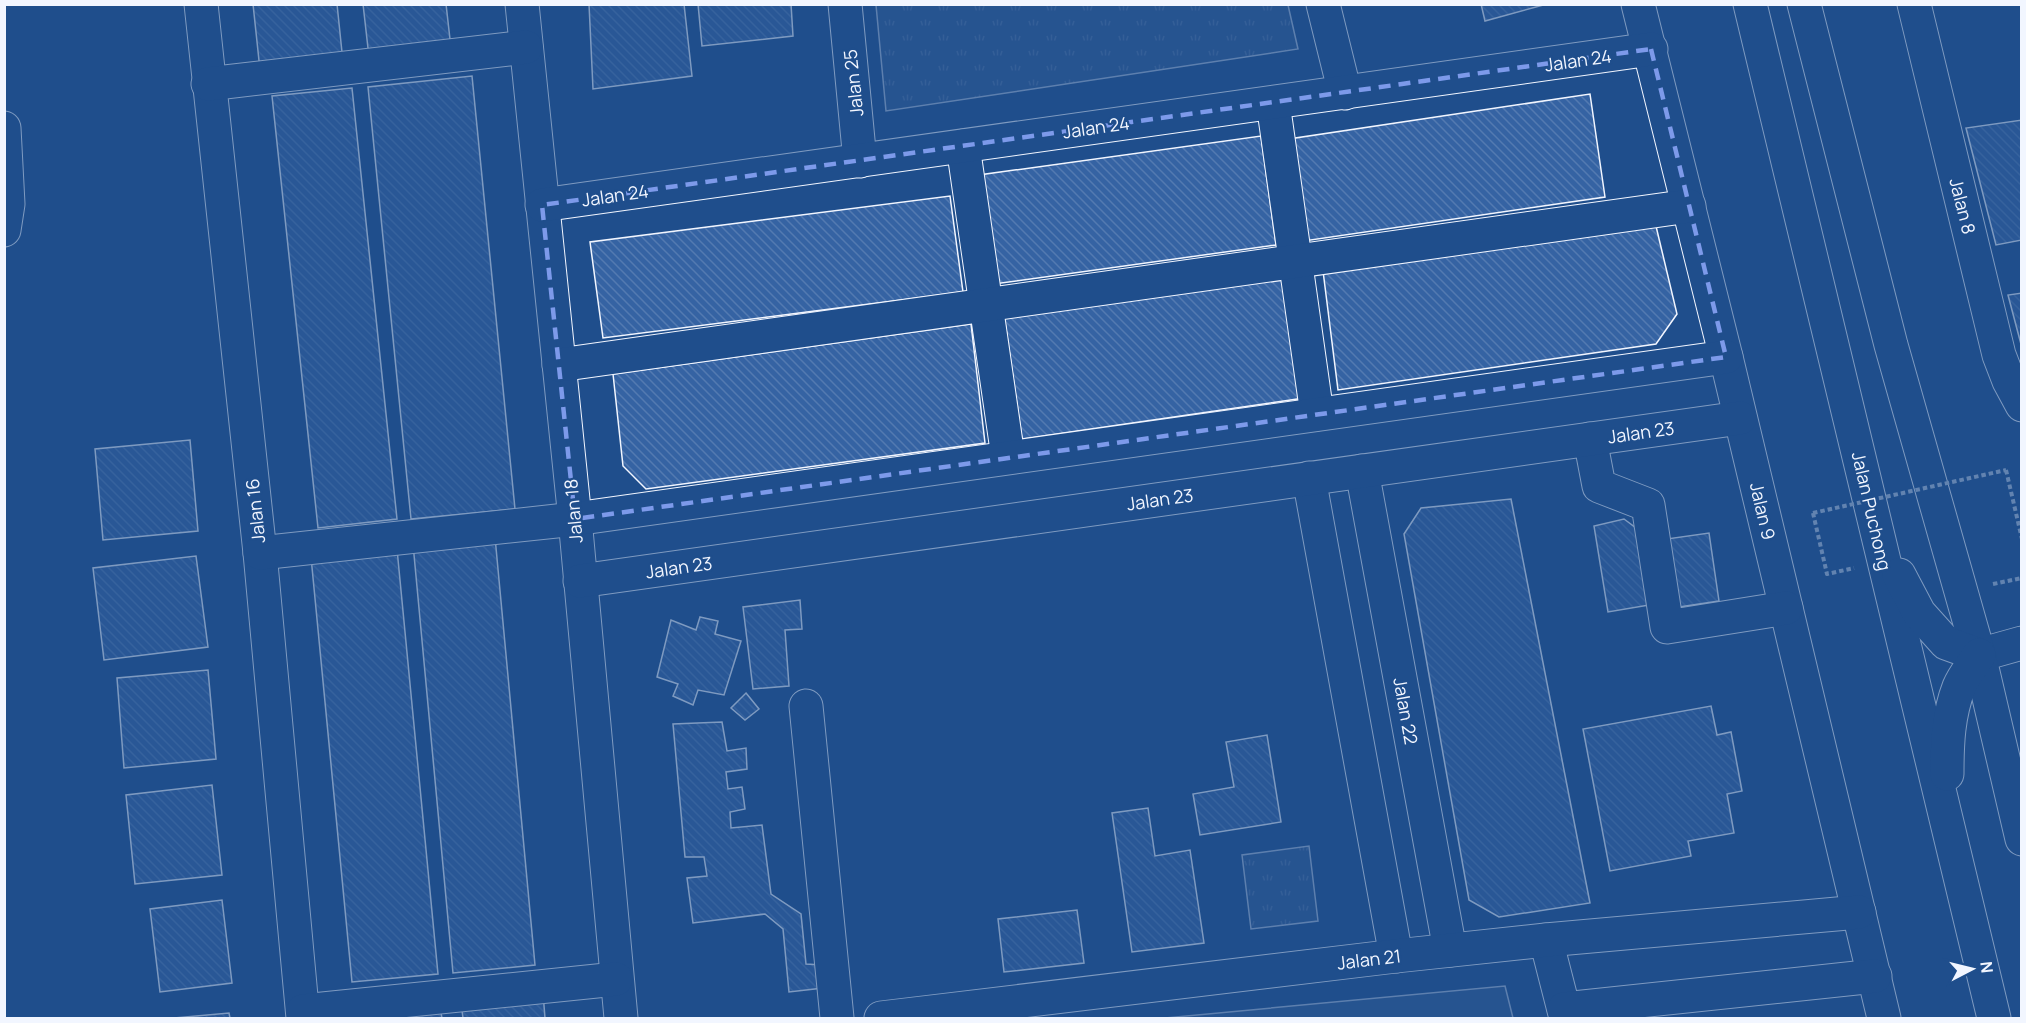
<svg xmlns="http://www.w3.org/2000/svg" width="2026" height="1023" font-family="Manrope,sans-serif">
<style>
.park{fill:url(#park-tufts);stroke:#a8bbd7;stroke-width:1.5}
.pitch{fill:#305b95;stroke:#a8bbd7;stroke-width:1.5}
.building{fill:url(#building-back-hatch);stroke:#f2f6ff;stroke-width:1.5}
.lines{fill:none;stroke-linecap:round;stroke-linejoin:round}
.minor-casing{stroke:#f2f6ff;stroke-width:35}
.major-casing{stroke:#f2f6ff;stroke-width:35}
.path{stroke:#b3c4dc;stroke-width:4;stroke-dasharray:4.5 3;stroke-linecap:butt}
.minor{stroke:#1f4e8c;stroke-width:33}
.major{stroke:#1f4e8c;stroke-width:33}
.path-bridge{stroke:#b3c4dc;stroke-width:4;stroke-dasharray:4.5 3;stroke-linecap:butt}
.marked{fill:none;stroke:#7d9aea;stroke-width:4.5;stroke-dasharray:12 8;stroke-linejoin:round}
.labels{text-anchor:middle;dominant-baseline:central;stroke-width:4.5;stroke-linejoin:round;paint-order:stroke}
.street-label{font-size:18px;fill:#f2f6ff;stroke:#1f4e8c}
</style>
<defs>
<pattern id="park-tufts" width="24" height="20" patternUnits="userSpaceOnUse" patternTransform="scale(1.5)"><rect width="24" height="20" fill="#305b95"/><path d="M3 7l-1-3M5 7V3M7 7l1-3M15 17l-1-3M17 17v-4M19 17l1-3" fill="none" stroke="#4e73a5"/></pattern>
<pattern id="building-back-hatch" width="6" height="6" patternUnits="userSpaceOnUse" patternTransform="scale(1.5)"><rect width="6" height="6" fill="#3563a3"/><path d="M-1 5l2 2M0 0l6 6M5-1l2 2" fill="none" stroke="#537ab1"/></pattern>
</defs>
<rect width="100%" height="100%" fill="#1f4e8c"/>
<g class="park">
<path d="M 876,5 L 1288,5 L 1298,49 L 886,111 Z"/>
<path d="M 1309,846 L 1318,921 L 1251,929 L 1242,855 Z"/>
</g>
<path class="pitch" d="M 1505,986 L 1513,1018 L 1165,1018 Z"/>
<g class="building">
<path d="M 253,4 L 337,4 L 343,62 L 260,70 Z"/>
<path d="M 363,4 L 446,4 L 451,48 L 369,57 Z"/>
<path d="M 589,4 L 684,4 L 692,76 L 593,89 Z"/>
<path d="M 698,4 L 791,4 L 793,36 L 702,46 Z"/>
<path d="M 1481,4 L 1547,4 L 1485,21 Z"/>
<path d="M 472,76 L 515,509 L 411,519 L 368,87 Z"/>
<path d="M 352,88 L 397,519 L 318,528 L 272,96 Z"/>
<path d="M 1590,94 L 1605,197 L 1304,241 L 1289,139 Z"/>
<path d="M 2022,120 L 2022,240 L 1996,245 L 1966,128 Z"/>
<path d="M 1261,136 L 1276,245 L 994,284 L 979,175 Z"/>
<path d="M 950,196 L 963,292 L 603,338 L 590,242 Z"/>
<path d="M 1655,222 L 1677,314 L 1656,344 L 1338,390 L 1322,263 Z"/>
<path d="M 1287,274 L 1304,398 L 1022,439 L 1004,315 Z"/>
<path d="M 2022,293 L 2022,348 L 2008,295 Z"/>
<path d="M 971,324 L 985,443 L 646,489 L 623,466 L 613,374 Z"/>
<path d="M 190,440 L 198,531 L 103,540 L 95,449 Z"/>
<path d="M 1511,499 L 1590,903 L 1499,917 L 1469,900 L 1404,534 L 1421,508 Z"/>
<path d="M 1624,519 L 1636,528 L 1639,543 L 1709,533 L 1719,601 L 1679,607 L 1649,605 L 1608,612 L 1594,526 Z"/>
<path d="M 495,537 L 535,965 L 453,973 L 413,544 Z"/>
<path d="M 397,549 L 438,974 L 352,982 L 311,557 Z"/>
<path d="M 196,556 L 208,647 L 104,660 L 93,568 Z"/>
<path d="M 800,600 L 802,629 L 785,630 L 789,686 L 753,689 L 743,607 Z"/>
<path d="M 700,617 L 718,621 L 715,634 L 741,641 L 724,695 L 698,690 L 693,705 L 673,696 L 678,684 L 657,677 L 671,620 L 696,630 Z"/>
<path d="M 208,670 L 216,759 L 124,768 L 117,678 Z"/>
<path d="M 746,693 L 759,709 L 745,720 L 731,708 Z"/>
<path d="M 1711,706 L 1717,735 L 1731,732 L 1742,791 L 1727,794 L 1734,833 L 1688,841 L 1691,856 L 1610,871 L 1583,729 Z"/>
<path d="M 722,722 L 727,751 L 746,748 L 747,769 L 726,772 L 728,789 L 742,787 L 745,809 L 730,812 L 731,828 L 762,825 L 771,894 L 801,914 L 806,964 L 822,965 L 823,988 L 789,992 L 783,929 L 765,914 L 693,923 L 687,878 L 707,876 L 704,857 L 685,857 L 673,724 Z"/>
<path d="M 1267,735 L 1281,822 L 1200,835 L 1193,794 L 1234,787 L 1226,742 Z"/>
<path d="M 212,785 L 222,875 L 135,884 L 126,795 Z"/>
<path d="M 1148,808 L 1155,856 L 1190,850 L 1204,943 L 1132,952 L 1112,813 Z"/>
<path d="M 222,900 L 232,983 L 160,992 L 150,909 Z"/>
<path d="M 1077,910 L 1084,963 L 1004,972 L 998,919 Z"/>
<path d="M 543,993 L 545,1018 L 463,1018 L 461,1003 Z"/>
<path d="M 440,1008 L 442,1018 L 351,1018 Z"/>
<path d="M 229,1013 L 230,1018 L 174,1018 Z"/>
</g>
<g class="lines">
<defs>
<g id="minor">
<path d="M 201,4 L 260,553 L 303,1018"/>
<path d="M 522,4 L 575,519 L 621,1018"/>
<path d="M 845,4 L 860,161"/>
<path d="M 1323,4 L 1345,93"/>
<path d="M 1638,4 L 1726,357 L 1884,1018"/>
<path d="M 1914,4 L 1999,355 L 2009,381 L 2022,405"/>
<path d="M 208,84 L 526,47"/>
<path d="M 1273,103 L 1317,414"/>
<path d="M 4,128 L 8,204 L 4,230"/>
<path d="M 963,146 L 1008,457"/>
<path d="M 542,205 L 1651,49"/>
<path d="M 559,365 L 1689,206"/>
<path d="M 1590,439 L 1599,486 L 1648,505 L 1667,627 L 1786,608"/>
<path d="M 1362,471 L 1450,950"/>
<path d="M 1309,478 L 1396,956"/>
<path d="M 260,553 L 575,519 L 1726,357"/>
<path d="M 580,581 L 1740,418"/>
<path d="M 1979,655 L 2022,643"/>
<path d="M 806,706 L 837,1018"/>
<path d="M 1546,940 L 1566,1018"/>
<path d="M 1564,1009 L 1875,976"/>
<path d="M 303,1011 L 616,979"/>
<path d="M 881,1018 L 1396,956 L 1546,940 L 1859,912"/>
</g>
<g id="major">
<path d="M 1750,4 L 1994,1018"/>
<path d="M 1804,4 L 1891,345 L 1979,655 L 2022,839"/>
<path d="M 1899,575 L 1919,613 L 1946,643 L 1979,655"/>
<path d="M 1947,774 C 1947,744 1948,715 1959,687 C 1964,675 1973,665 1979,655"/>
</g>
</defs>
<use href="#minor" class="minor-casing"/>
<use href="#major" class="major-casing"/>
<g class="path">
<path d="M 2006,470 L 2022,539"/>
<path d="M 1813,513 L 1827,574 L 1854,568"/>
<path d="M 1993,584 L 2022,578"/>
</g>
<use href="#minor" class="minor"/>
<use href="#major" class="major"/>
<path class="path-bridge" d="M 1813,513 L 2006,470"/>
</g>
<path d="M0 0H2026V1023H0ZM 1651,49 L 1726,357 L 575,519 L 542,205 Z" fill="#1f4e8c" fill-opacity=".55" fill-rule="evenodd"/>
<path class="marked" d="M 1651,49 L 1726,357 L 575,519 L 542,205 Z"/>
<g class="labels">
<g class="street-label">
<text transform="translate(1578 60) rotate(-8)">Jalan 24</text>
<text transform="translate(853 83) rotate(-96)">Jalan 25</text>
<text transform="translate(1096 127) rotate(-8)">Jalan 24</text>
<text transform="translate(615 195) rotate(-8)">Jalan 24</text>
<text transform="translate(1963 206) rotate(76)">Jalan 8</text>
<text transform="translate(1641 432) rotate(-8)">Jalan 23</text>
<text transform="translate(1160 499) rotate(-8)">Jalan 23</text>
<text transform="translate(255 511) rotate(-96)">Jalan 16</text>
<text transform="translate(573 511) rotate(-95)">Jalan 18</text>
<text transform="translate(1763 511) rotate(77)">Jalan 9</text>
<text transform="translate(1872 511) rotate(77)">Jalan Puchong</text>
<text transform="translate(679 567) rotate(-8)">Jalan 23</text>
<text transform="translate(1406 711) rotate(80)">Jalan 22</text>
<text transform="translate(1369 959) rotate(-7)">Jalan 21</text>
</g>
</g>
<rect width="2026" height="1023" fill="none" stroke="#f2f6ff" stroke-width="12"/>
<g transform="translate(1972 969) rotate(83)" stroke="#1f4e8c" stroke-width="4.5" paint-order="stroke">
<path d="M0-4.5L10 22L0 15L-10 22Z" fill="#f2f6ff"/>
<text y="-9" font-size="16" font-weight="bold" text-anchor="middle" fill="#f2f6ff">N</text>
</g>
</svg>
